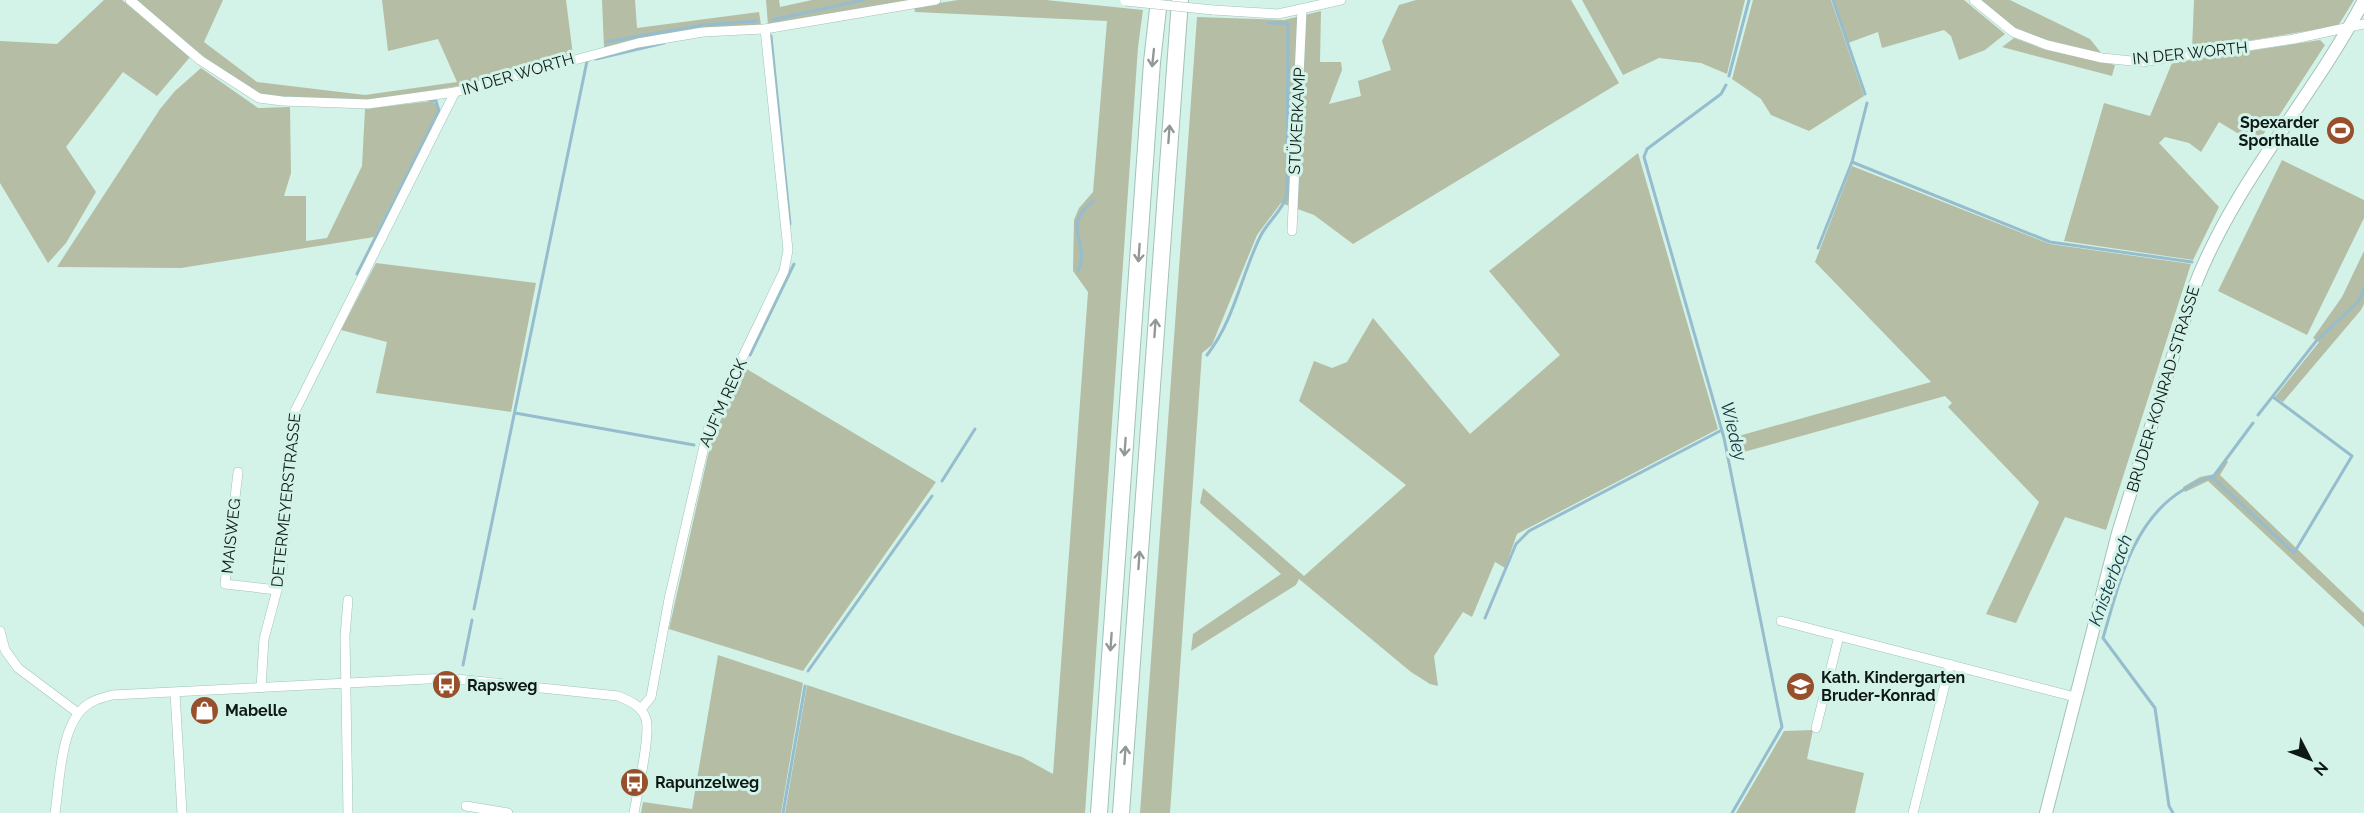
<svg xmlns="http://www.w3.org/2000/svg" width="2364" height="813" font-family="Raleway,sans-serif">
<style>
.green{fill:#b5bda5}
.lines{fill:none;stroke-linecap:round;stroke-linejoin:round}
.stream{stroke:#95bdce;stroke-width:3}
.street-casing{stroke:#a2c1b8;stroke-width:10}
.secondary-casing{stroke:#a2c1b8;stroke-width:14}
.highway-casing{stroke:#a2c1b8;stroke-width:18}
.street{stroke:#fff;stroke-width:9}
.secondary{stroke:#fff;stroke-width:12}
.highway{stroke:#fff;stroke-width:16}
.street-bridge-casing{stroke:#a2c1b8;stroke-width:10;stroke-linecap:butt}
.street-bridge{stroke:#fff;stroke-width:9}
.oneway{stroke:#939896}
.labels{text-anchor:middle;dominant-baseline:central;stroke-width:6;stroke-linejoin:round;paint-order:stroke}
.street-label{font-size:16px;fill:#0e1916;stroke:#d3f3e9}
.poi-label{font-size:16px;font-weight:bold;fill:#0e1916;stroke:#d3f3e9;text-anchor:start}
.water-label{font-size:18px;font-style:italic;fill:#113542;stroke:#d3f3e9}
</style>
<rect width="100%" height="100%" fill="#d3f3e9"/>
<g class="green">
<path d="M 104,0 L 122,0 L 190,57 L 157,96 L 123,72 L 66,147 L 96,192 L 66,243 L 48,263 L 0,183 L 0,41 L 57,44 Z"/>
<path d="M 135,0 L 223,0 L 204,42 L 257,82 L 365,95 L 457,82 L 438,39 L 388,51 L 382,0 L 566,0 L 573,55 L 459,86 L 367,101 L 260,96 L 237,84 Z"/>
<path d="M 602,0 L 635,0 L 637,28 L 759,12 L 761,25 L 703,28 L 604,48 Z"/>
<path d="M 766,0 L 779,0 L 780,7 L 812,0 L 912,0 L 768,25 Z"/>
<path d="M 958,0 L 1046,0 L 1143,10 L 1138,47 L 1085,813 L 785,813 L 807,685 L 1022,757 L 1053,774 L 1088,292 L 1073,271 L 1074,220 L 1079,208 L 1093,192 L 1107,21 L 915,12 L 914,7 Z"/>
<path d="M 1416,0 L 1571,0 L 1619,83 L 1353,244 L 1314,215 L 1281,203 L 1257,235 L 1212,345 L 1202,353 L 1170,813 L 1140,813 L 1197,17 L 1284,20 L 1321,11 L 1320,62 L 1341,62 L 1342,70 L 1329,104 L 1361,96 L 1358,81 L 1391,70 L 1382,41 L 1399,5 Z"/>
<path d="M 1582,0 L 1745,0 L 1727,74 L 1701,63 L 1659,58 L 1623,75 Z"/>
<path d="M 1753,0 L 1831,0 L 1864,96 L 1809,131 L 1771,115 L 1761,99 L 1732,79 Z"/>
<path d="M 1834,0 L 1964,0 L 2005,34 L 1985,50 L 1959,60 L 1951,36 L 1944,30 L 1882,48 L 1878,32 L 1848,43 Z"/>
<path d="M 1981,0 L 2010,0 L 2090,39 L 2102,54 L 2046,41 L 2015,29 Z"/>
<path d="M 2194,0 L 2354,0 L 2338,26 L 2192,50 Z"/>
<path d="M 2014,38 L 2043,49 L 2115,65 L 2112,76 L 2002,47 Z"/>
<path d="M 2320,40 L 2325,45 L 2275,122 L 2272,120 L 2257,145 L 2219,122 L 2201,152 L 2189,143 L 2165,137 L 2159,143 L 2219,207 L 2193,260 L 2064,241 L 2104,103 L 2150,116 L 2172,63 Z"/>
<path d="M 201,68 L 258,108 L 290,107 L 291,173 L 284,196 L 306,196 L 306,241 L 327,238 L 362,166 L 365,109 L 432,101 L 438,106 L 438,111 L 374,237 L 181,268 L 57,267 L 160,109 L 175,91 Z"/>
<path d="M 1638,153 L 1718,429 L 1517,534 L 1505,568 L 1495,562 L 1472,617 L 1463,612 L 1434,656 L 1438,686 L 1430,684 L 1411,672 L 1299,579 L 1296,585 L 1191,651 L 1193,634 L 1281,574 L 1200,503 L 1203,488 L 1304,576 L 1406,485 L 1299,401 L 1314,361 L 1332,368 L 1347,362 L 1373,318 L 1470,434 L 1560,355 L 1489,271 Z"/>
<path d="M 2282,160 L 2364,200 L 2364,218 L 2307,335 L 2218,291 Z"/>
<path d="M 1852,166 L 2050,244 L 2191,264 L 2106,530 L 2065,517 L 2016,623 L 1986,614 L 2039,502 L 1948,407 L 1952,403 L 1945,396 L 1740,453 L 1735,437 L 1931,382 L 1815,262 Z"/>
<path d="M 2364,251 L 2364,304 L 2361,310 L 2283,402 L 2275,397 L 2319,342 L 2313,338 L 2342,297 Z"/>
<path d="M 376,263 L 536,283 L 511,412 L 376,393 L 387,342 L 341,330 Z"/>
<path d="M 745,368 L 936,482 L 803,671 L 669,629 L 708,455 L 715,432 Z"/>
<path d="M 2225,459 L 2228,462 L 2220,475 L 2364,613 L 2364,627 L 2208,481 L 2185,492 L 2183,487 L 2200,477 L 2215,474 Z"/>
<path d="M 718,655 L 803,683 L 781,813 L 641,813 L 643,802 L 692,809 Z"/>
<path d="M 1813,730 L 1807,759 L 1864,773 L 1855,813 L 1736,813 L 1784,731 Z"/>
</g>
<g class="lines">
<g class="stream">
<path d="M 1833,0 L 1865,94"/>
<path d="M 772,20 L 863,0"/>
<path d="M 771,36 L 790,224"/>
<path d="M 606,42 L 703,25 L 756,21"/>
<path d="M 596,59 L 664,43"/>
<path d="M 1729,76 L 1749,0"/>
<path d="M 1726,85 L 1721,94 L 1647,149 L 1644,157 L 1724,438 L 1782,727 L 1732,813"/>
<path d="M 1867,103 L 1852,162 L 2050,242 L 2192,262"/>
<path d="M 1818,248 L 1852,162"/>
<path d="M 1078,271 C 1092,243 1059,228 1093,201"/>
<path d="M 357,274 L 439,111 L 436,101 L 429,100"/>
<path d="M 750,355 L 794,264"/>
<path d="M 1207,355 C 1234,321 1241,276 1260,237 C 1267,222 1282,212 1287,195 L 1288,25 L 1287,23 L 1268,23"/>
<path d="M 515,413 L 694,445"/>
<path d="M 2258,415 L 2317,340 L 2358,302 L 2364,289"/>
<path d="M 2213,478 L 2294,553 L 2352,456 L 2273,397"/>
<path d="M 942,481 L 975,429"/>
<path d="M 474,609 L 587,61 L 589,60"/>
<path d="M 1485,618 L 1516,544 L 1529,531 L 1720,431"/>
<path d="M 463,665 L 472,620"/>
<path d="M 808,671 L 932,496"/>
<path d="M 783,813 L 805,686"/>
<path d="M 2173,813 L 2169,806 L 2155,708 L 2103,638 C 2119,584 2132,521 2183,490 C 2194,483 2201,479 2213,477 L 2253,423"/>
</g>
<defs>
<g id="street">
<path d="M 130,0 L 200,60 L 259,98 L 282,101 L 368,104 L 455,92 L 638,43 L 703,32 L 765,29 L 936,0"/>
<path d="M 1974,0 L 2013,32 L 2047,45 L 2102,58 L 2142,62 L 2294,39 L 2364,24"/>
<path d="M 1213,10 L 1278,14 L 1341,0"/>
<path d="M 1292,231 L 1302,10"/>
<path d="M 238,472 L 225,584 L 277,590"/>
<path d="M 348,600 L 345,636 L 348,813"/>
<path d="M 1781,621 L 2075,697"/>
<path d="M 0,631 L 5,650 L 18,668 L 78,713"/>
<path d="M 261,688 L 264,639 L 282,571 L 294,413 L 455,92"/>
<path d="M 175,693 L 182,813"/>
<path d="M 641,709 L 651,697 L 669,599 L 708,429 L 784,271 L 788,250 L 765,29"/>
<path d="M 1816,728 L 1839,636"/>
<path d="M 466,806 L 508,813"/>
<path d="M 55,813 C 60,781 60,720 90,703 C 96,699 105,697 112,695 L 447,678 L 618,696 C 630,701 642,706 646,719 C 651,735 637,794 634,813"/>
<path d="M 1913,813 L 1950,664"/>
</g>
<path id="secondary" d="M 2046,813 L 2118,533 L 2195,285 C 2236,180 2312,99 2364,0"/>
<g id="highway">
<path d="M 1099,813 L 1152,62 L 1159,0"/>
<path d="M 1121,813 L 1180,0"/>
</g>
</defs>
<use href="#street" class="street-casing"/>
<use href="#secondary" class="secondary-casing"/>
<use href="#highway" class="highway-casing"/>
<use href="#street" class="street"/>
<use href="#secondary" class="secondary"/>
<use href="#highway" class="highway"/>
<defs>
<path id="street-bridge" d="M 1125,1 L 1213,10"/>
</defs>
<use href="#street-bridge" class="street-bridge-casing"/>
<use href="#street-bridge" class="street-bridge"/>
</g>
<defs><path id="oneway-shaft" d="M-6 0H5M1.5-3L5.5 0L1.5 3" fill="none" stroke-width="1.6" stroke-linecap="round" stroke-linejoin="round" transform="scale(1.5)"/></defs>
<g class="oneway">
<use href="#oneway-shaft" transform="translate(1153 58) rotate(96)"/>
<use href="#oneway-shaft" transform="translate(1169 134) rotate(-86)"/>
<use href="#oneway-shaft" transform="translate(1139 253) rotate(94)"/>
<use href="#oneway-shaft" transform="translate(1155 328) rotate(-86)"/>
<use href="#oneway-shaft" transform="translate(1125 447) rotate(94)"/>
<use href="#oneway-shaft" transform="translate(1139 560) rotate(-86)"/>
<use href="#oneway-shaft" transform="translate(1111 642) rotate(94)"/>
<use href="#oneway-shaft" transform="translate(1125 755) rotate(-86)"/>
</g>
<defs>
<symbol id="stadium-disc" viewBox="-11 -11 22 22"><circle r="9.5" fill="#97502b" stroke="#d3f3e9"/><path d="M0-5a6.5 5 0 1 0 0 10a6.5 5 0 1 0 0-10ZM-3.5-1.8h7v3.6h-7Z" fill="#fff"/></symbol>
<symbol id="bus-disc" viewBox="-11 -11 22 22"><circle r="9.5" fill="#97502b" stroke="#d3f3e9"/><path d="M-5-6H5V4H4V6H2V4H-2V6H-4V4H-5ZM-3.5-4V0h7V-4ZM-3.5 1.2v1.5H-2V1.2ZM2 1.2v1.5H3.5V1.2Z" fill="#fff"/></symbol>
<symbol id="school-disc" viewBox="-11 -11 22 22"><circle r="9.5" fill="#97502b" stroke="#d3f3e9"/><path d="M0-5L7-2L0 1L-7-2ZM-4 1L0 2.5L4 1V4Q0 6-4 4Z" fill="#fff"/></symbol>
<symbol id="shop-disc" viewBox="-11 -11 22 22"><circle r="9.5" fill="#97502b" stroke="#d3f3e9"/><path d="M-5-2.5h2.3a2.7 3.5 0 0 1 5.4 0H5L5.5 6h-11ZM-1.5-2.5h3a1.5 2.3 0 0 0-3 0Z" fill="#fff"/></symbol>
</defs>
<g fill-rule="evenodd">
<use href="#stadium-disc" x="2324" y="114" width="33" height="33"/>
<use href="#bus-disc" x="430" y="668" width="33" height="33"/>
<use href="#school-disc" x="1784" y="670" width="33" height="33"/>
<use href="#shop-disc" x="188" y="694" width="33" height="33"/>
<use href="#bus-disc" x="618" y="766" width="33" height="33"/>
</g>
<g class="labels">
<g class="street-label">
<text transform="translate(2190 53) rotate(-6)">IN DER WORTH</text>
<text transform="translate(518 74) rotate(-16)">IN DER WORTH</text>
<text transform="translate(1297 121) rotate(-87)">STÜKERKAMP</text>
<text transform="translate(2163 389) rotate(-73)">BRUDER-KONRAD-STRASSE</text>
<text transform="translate(723 403) rotate(-66)">AUF'M RECK</text>
<text transform="translate(286 500) rotate(-84)">DETERMEYERSTRASSE</text>
<text transform="translate(231 536) rotate(-84)">MAISWEG</text>
</g>
<g class="poi-label">
<text x="2319" y="122" text-anchor="end">Spexarder<tspan x="2319" dy="18">Sporthalle</tspan></text>
<text x="1821" y="677">Kath. Kindergarten<tspan x="1821" dy="18">Bruder-Konrad</tspan></text>
<text x="467" y="685">Rapsweg</text>
<text x="225" y="710">Mabelle</text>
<text x="655" y="782">Rapunzelweg</text>
</g>
<g class="water-label">
<text transform="translate(1734 431) rotate(76)">Wiedey</text>
<text transform="translate(2110 580) rotate(-70)">Knisterbach</text>
</g>
</g>
<g transform="translate(2310 759) rotate(132)" stroke="#d3f3e9" stroke-width="4.5" paint-order="stroke">
<path d="M0-4.5L10 22L0 15L-10 22Z" fill="#0e1916"/>
<text y="-9" font-size="16" font-weight="bold" text-anchor="middle" fill="#0e1916">N</text>
</g>
</svg>
